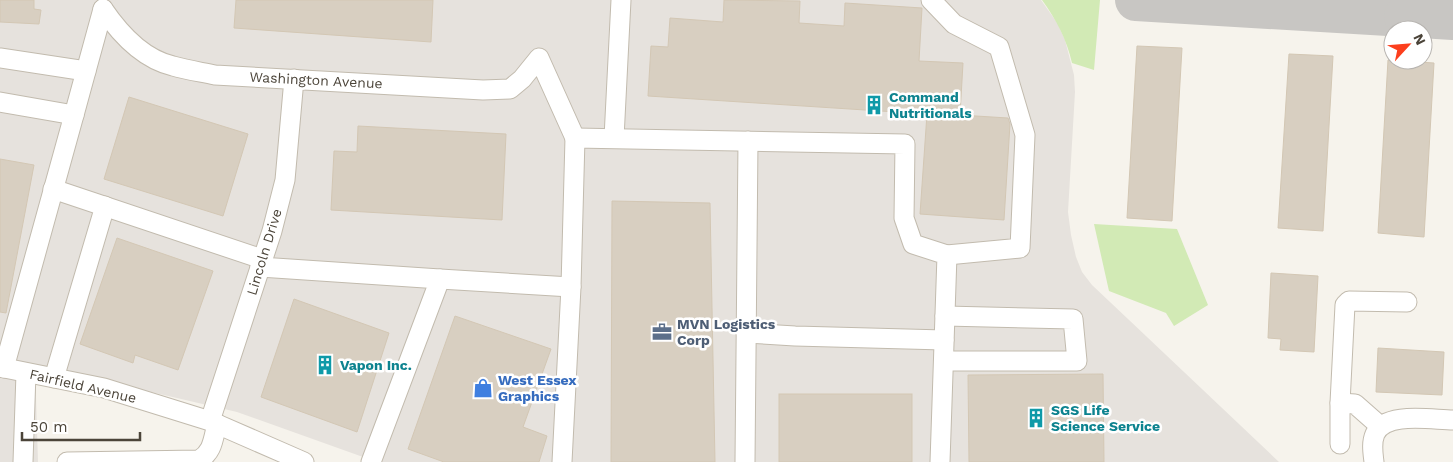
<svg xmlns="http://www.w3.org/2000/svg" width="1453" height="462" font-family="'Work Sans',sans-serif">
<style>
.industrial{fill:#e6e2dd}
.green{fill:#d2eab5}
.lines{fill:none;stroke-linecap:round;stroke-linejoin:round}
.taxiway{stroke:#c8c6c3;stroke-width:42}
.building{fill:#d8cfc1;stroke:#d3c7b4}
.minor-casing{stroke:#c2bbae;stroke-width:21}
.minor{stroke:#fff;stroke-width:19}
.labels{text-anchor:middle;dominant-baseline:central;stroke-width:5;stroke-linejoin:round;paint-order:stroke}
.street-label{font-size:14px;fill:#4b4439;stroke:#fff}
.culture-label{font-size:14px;font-weight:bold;fill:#0d838f;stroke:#fff;text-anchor:start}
.service-label{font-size:14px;font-weight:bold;fill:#4e5e75;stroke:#fff;text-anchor:start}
.shop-label{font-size:14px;font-weight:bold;fill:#366cbe;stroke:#fff;text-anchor:start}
</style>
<rect width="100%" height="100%" fill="#f6f3ec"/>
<path class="industrial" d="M 0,0 L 1041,0 L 1058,24 L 1065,40 L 1074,75 L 1075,92 L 1068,212 L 1071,235 L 1076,257 L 1082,272 L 1092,285 L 1128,319 L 1279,462 L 377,462 L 237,412 L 35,365 L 38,462 L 0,462 Z"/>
<g class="green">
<path d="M 1042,0 L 1100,0 L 1094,70 L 1072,63 C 1067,40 1056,19 1042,0 Z"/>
<path d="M 1094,224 L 1177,229 L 1208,305 L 1174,326 L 1166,313 L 1109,291 Z"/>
</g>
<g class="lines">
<g class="taxiway">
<path d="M 1136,0 L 1405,16 L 1406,0"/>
<path d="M 1405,16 L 1453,19"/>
</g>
</g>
<g class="building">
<path d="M 0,0 L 34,0 L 34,9 L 41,10 L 39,24 L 0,22 Z"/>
<path d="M 236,0 L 433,0 L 431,42 L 234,28 Z"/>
<path d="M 724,0 L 800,1 L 799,23 L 844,26 L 845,3 L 922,8 L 919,61 L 963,63 L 960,115 L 1008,118 L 1010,124 L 1004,220 L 920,214 L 927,114 L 648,96 L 651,46 L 668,47 L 670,18 L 723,22 Z"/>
<path d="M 1137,46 L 1182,48 L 1172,221 L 1127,218 Z"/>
<path d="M 1289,54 L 1333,56 L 1323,231 L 1278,228 Z"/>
<path d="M 1388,60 L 1434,63 L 1424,237 L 1378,233 Z"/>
<path d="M 129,97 L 248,134 L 223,216 L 104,179 Z"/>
<path d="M 358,126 L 506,134 L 502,220 L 331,210 L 334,151 L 357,152 Z"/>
<path d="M 0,159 L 34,165 L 6,313 L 0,312 Z"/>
<path d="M 612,201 L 710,203 L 715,462 L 611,462 Z"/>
<path d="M 117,238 L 213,271 L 178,370 L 135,355 L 133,363 L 80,344 Z"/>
<path d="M 1271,273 L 1318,276 L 1314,352 L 1280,350 L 1281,339 L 1268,338 Z"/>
<path d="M 294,299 L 389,333 L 357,432 L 261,397 Z"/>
<path d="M 455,316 L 551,349 L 523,427 L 547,436 L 539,462 L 444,462 L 408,449 Z"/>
<path d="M 1378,348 L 1444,352 L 1442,395 L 1376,392 Z"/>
<path d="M 1103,374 L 1104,462 L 969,462 L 968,375 Z"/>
<rect x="779" y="394" width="133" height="68"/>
</g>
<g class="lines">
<defs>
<g id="minor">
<path d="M 931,0 L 954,24 L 999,47 L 1025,135 L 1020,248 L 947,255"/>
<path d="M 103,9 C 120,34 143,59 173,66 C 187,70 201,72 215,75 L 483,90 L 510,89 L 522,79 L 539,58 L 575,138"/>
<path d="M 0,58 L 86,71 L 103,9"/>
<path d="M 0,102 L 74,115 L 4,368"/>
<path d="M 74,115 L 86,71"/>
<path d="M 614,138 L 621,0"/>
<path d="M 53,189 L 262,259"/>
<path d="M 260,267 L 440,279 L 371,462"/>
<path d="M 440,279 L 571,287"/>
<path d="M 746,333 L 795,336 L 944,340"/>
<path d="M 944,361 L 1077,361 L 1073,319 L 945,316"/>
<path d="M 0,367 L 104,388 L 210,421 L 304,462"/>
<path d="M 54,378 L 105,206"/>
<path d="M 1340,403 L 1345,305 L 1349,301 L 1407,302"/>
<path d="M 210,421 L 272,231 L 285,180 L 294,79"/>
<path d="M 1340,444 L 1340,403 L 1355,404 L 1380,426"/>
<path d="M 23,462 L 26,373"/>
<path d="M 67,462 L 199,460 C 213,452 213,439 217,424"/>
<path d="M 562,462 L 571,287 L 575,138 L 905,144 L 904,218 L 913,244 L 947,255 L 940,462"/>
<path d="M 745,462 L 748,141"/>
<path d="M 1374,462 C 1373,453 1371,443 1375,434 C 1385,411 1432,420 1453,420"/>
</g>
</defs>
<use href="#minor" class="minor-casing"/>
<use href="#minor" class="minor"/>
</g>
<defs>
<symbol id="building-bare" viewBox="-9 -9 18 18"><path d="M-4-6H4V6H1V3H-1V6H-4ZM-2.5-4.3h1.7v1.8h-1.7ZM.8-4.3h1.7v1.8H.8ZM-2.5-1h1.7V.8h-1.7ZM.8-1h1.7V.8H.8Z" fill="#0f9aa8" stroke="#fff" stroke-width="2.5" paint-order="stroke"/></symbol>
<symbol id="office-bare" viewBox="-9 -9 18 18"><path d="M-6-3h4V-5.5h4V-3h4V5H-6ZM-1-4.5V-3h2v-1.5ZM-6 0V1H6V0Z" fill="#5c6f8a" stroke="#fff" stroke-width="2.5" paint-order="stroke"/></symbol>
<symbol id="shop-bare" viewBox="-9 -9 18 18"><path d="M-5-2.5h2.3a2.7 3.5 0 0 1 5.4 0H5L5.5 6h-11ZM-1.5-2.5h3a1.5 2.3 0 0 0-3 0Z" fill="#3f7fe0" stroke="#fff" stroke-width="2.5" paint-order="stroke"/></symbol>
</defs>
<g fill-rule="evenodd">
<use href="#building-bare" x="860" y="91" width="28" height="28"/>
<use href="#office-bare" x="648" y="318" width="28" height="28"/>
<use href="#building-bare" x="311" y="351" width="28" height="28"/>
<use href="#shop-bare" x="469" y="374" width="28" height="28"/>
<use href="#building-bare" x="1022" y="404" width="28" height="28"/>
</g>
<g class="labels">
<g class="street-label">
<text transform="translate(316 80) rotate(3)">Washington Avenue</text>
<text transform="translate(264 252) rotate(-73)">Lincoln Drive</text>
<text transform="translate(83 386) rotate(13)">Fairfield Avenue</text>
</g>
<g class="culture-label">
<text x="889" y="97">Command<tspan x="889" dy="16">Nutritionals</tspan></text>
<text x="340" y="365">Vapon Inc.</text>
<text x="1051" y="410">SGS Life<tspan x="1051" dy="16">Science Service</tspan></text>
</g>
<g class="service-label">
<text x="677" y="324">MVN Logistics<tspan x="677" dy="16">Corp</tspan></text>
</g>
<g class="shop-label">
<text x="498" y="380">West Essex<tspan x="498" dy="16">Graphics</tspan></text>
</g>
</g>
<g transform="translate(1408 45) rotate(64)"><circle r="24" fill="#ffffff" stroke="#b7b4b0"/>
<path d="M0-4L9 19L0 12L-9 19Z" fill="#fc3f1d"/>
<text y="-8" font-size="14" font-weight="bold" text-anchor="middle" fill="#4b4439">N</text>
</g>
<path d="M22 432v8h118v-8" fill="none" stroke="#4b4439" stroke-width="2.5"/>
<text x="30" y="432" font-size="15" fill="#4b4439" stroke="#ffffff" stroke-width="4" paint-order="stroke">50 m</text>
</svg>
